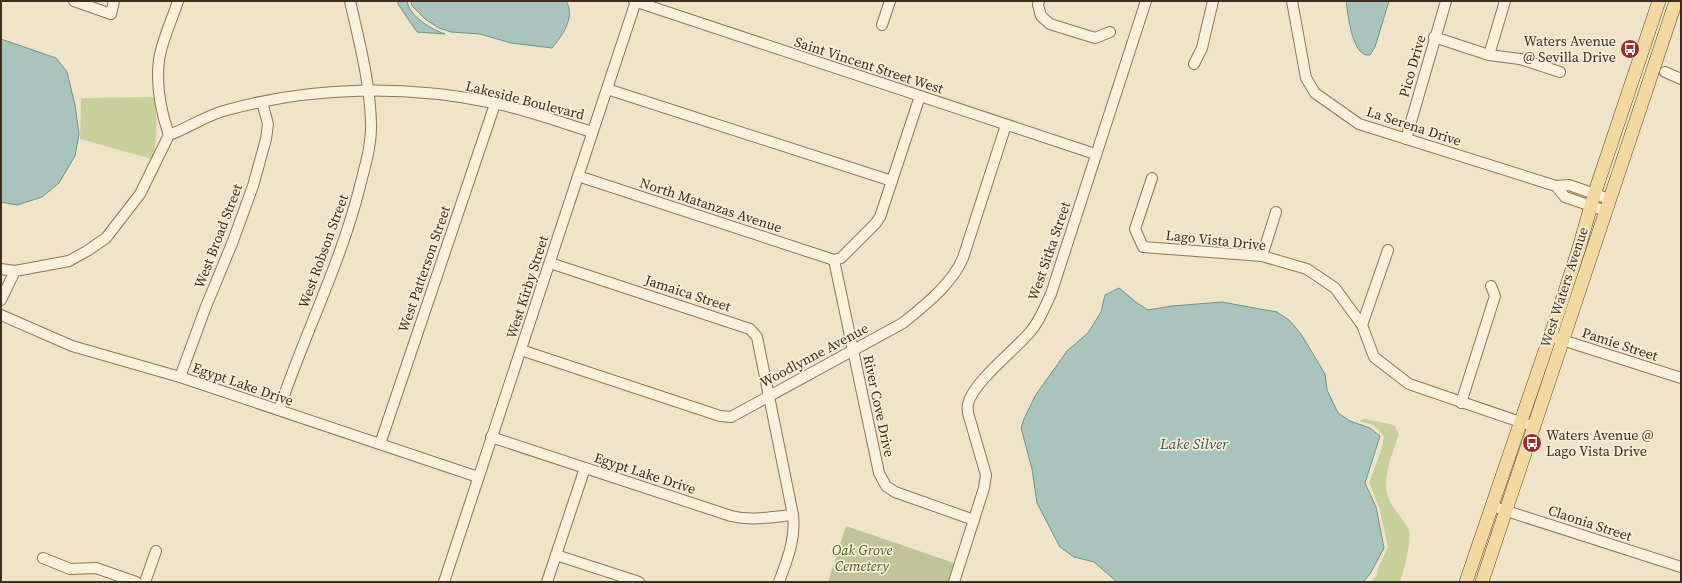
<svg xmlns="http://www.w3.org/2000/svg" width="1682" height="583" font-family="'Source Serif 4',serif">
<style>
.green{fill:#c9cf9b}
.cemetery{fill:#bfc49a}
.water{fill:#a9c4bc;stroke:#6f938a}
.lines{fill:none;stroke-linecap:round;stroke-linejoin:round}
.minor-casing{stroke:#8d765c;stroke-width:12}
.major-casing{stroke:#5b4430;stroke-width:14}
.minor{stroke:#faf1dc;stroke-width:10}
.major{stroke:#f3d9a0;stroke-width:13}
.labels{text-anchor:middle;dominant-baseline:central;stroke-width:3.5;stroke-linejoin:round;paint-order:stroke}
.poi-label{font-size:14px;fill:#3d2e20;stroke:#f7eed8;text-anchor:end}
.street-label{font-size:14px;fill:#3d2e20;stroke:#f7eed8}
.park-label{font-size:14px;font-style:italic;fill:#4d5a26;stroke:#f7eed8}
.water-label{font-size:15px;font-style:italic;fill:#2f5d5a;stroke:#f7eed8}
</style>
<rect width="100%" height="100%" fill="#f0e4c8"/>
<g class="green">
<path d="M 155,97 C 157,119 158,138 152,159 L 80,139 L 81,98 Z"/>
<path d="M 1364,419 L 1394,425 L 1399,434 C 1393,453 1383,474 1387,494 C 1390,506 1402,517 1408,528 C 1413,538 1404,571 1400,582 L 1371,582 L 1377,575 L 1377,570 L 1388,547 L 1379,507 L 1369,483 L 1382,448 L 1384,436 L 1373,425 L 1359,421 Z"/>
</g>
<path class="cemetery" d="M 846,526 L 954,563 L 948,582 L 828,582 Z"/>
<g class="water">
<path d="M 398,1 L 407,1 C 410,17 431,29 445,34 L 417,32 L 398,4 Z"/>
<path d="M 411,1 L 566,1 C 576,17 562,36 552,48 L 511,43 L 480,34 L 451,32 L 439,28 L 425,19 L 412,6 Z"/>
<path d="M 1346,1 L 1389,1 L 1375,47 L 1370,55 C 1352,58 1348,14 1346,1 Z"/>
<path d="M 1,39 L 56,58 L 67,72 L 75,105 L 79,134 L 75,156 L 59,183 L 42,197 L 17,205 L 1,202 Z"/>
<path d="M 1119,288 L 1137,303 L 1148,310 L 1172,306 L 1222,302 L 1277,312 L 1289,320 L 1301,334 L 1325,374 L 1327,390 L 1338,413 L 1350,421 L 1370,428 L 1380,436 L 1365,483 L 1376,507 L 1384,548 L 1370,574 L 1363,582 L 1117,582 L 1094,562 L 1074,557 L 1060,547 L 1037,503 L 1032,469 L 1021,428 L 1024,419 L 1035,396 L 1067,351 L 1088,333 L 1101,312 L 1105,295 Z"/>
</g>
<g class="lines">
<defs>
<g id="minor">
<path d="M 74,1 L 111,14 L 114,1"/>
<path d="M 634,1 L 1095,154"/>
<path d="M 1039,1 L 1038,5 L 1041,16 L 1050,24 L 1095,38 L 1110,32"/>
<path d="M 1292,1 L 1306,78 L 1315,93 L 1359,124 L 1556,186 L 1569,185 L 1609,199"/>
<path d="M 882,25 L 890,1"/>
<path d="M 1434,37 L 1489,55 L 1520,59 L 1560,72"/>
<path d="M 1489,55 L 1505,1"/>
<path d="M 1194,64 L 1202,48 L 1213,1"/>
<path d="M 1665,72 L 1681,79"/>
<path d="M 607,89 L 892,181"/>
<path d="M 920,96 L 880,217 L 875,224 L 841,258 L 834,260 L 879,473 L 886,486 L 895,492 L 974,520"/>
<path d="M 169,135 C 189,128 206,115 227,110 C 313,86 406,85 494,103 C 527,110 560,122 592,132"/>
<path d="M 1406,139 L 1446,1"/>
<path d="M 578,176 L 834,260"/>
<path d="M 1152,178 L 1135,229 L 1143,247 L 1262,256 L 1307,269 L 1335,288 L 1362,325 L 1374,357 L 1409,384 L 1535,427"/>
<path d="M 1556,186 L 1565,197 L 1606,211"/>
<path d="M 1262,256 L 1276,212"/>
<path d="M 550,263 L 750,329 L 757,337 L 793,515 C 796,539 787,560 779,582"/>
<path d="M 1,269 L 15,271"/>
<path d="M 1,300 L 15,271 L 69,261 L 87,251 L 106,238 L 140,194 L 169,135 C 161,112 156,84 159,60 C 162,40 172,20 178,1"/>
<path d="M 1,315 L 72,346 L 180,377 L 478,477"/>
<path d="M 1362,325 L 1388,250"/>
<path d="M 1556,338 L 1681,378"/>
<path d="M 521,350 L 720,416 L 731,417 L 903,323 C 925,305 952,284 963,258 L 1006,125"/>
<path d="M 180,377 L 205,309 L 233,241 L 253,186 L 266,139 L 268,124 L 262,102"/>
<path d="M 1461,403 L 1495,296 L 1491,286"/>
<path d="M 279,410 C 304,335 341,263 360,186 C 365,166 372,144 371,123 C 370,82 359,41 350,1"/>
<path d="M 491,437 L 731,516 C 752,521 772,517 793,515"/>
<path d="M 380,444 L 495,104"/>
<path d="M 1491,506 L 1681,567"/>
<path d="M 556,555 L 639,582"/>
<path d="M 43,558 L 70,569 L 96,568 L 136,582"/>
<path d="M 145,582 L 156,551"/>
<path d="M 444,582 L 636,1"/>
<path d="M 547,582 L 585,468"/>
<path d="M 954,582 L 984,488 L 986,475 L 968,413 C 968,410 967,406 968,404 C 973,382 1015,350 1030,332 C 1040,321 1045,306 1051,294 L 1146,1"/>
</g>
<g id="major">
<path d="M 1466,582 L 1560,307 L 1579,248 L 1594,195 L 1659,1"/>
<path d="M 1482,582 L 1676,1"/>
</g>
</defs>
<use href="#minor" class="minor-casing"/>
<use href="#major" class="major-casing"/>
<use href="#minor" class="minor"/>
<use href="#major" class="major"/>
</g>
<defs>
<symbol id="bus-disc" viewBox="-11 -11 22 22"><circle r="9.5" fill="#9e2a2b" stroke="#f7eed8"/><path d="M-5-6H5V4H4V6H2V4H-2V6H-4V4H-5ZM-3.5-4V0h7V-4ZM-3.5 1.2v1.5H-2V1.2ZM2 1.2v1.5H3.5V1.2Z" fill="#fff"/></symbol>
</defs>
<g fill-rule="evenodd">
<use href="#bus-disc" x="1619" y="38" width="22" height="22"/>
<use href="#bus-disc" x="1521" y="432" width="22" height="22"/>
</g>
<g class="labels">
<g class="poi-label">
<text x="1616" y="41">Waters Avenue<tspan x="1616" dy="16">@ Sevilla Drive</tspan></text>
<text x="1546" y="435" text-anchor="start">Waters Avenue @<tspan x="1546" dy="16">Lago Vista Drive</tspan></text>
</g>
<g class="street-label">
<text transform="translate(869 65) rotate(18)">Saint Vincent Street West</text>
<text transform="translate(1412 66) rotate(-74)">Pico Drive</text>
<text transform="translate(525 100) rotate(14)">Lakeside Boulevard</text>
<text transform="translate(1414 126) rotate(18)">La Serena Drive</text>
<text transform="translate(711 205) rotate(18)">North Matanzas Avenue</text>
<text transform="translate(218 236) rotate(-69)">West Broad Street</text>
<text transform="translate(1216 240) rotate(6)">Lago Vista Drive</text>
<text transform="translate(323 251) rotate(-70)">West Robson Street</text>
<text transform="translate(1049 251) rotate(-71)">West Sitka Street</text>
<text transform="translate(424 269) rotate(-71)">West Patterson Street</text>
<text transform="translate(527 287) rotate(-72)">West Kirby Street</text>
<text transform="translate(1564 287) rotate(-72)">West Waters Avenue</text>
<text transform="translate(688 293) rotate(18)">Jamaica Street</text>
<text transform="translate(1620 344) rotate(18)">Pamie Street</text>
<text transform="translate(814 355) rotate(-28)">Woodlynne Avenue</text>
<text transform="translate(243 384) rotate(19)">Egypt Lake Drive</text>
<text transform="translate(879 406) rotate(78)">River Cove Drive</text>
<text transform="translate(645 473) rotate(18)">Egypt Lake Drive</text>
<text transform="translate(1590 523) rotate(18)">Claonia Street</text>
</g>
<g class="park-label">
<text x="862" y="550">Oak Grove<tspan x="862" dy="16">Cemetery</tspan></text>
</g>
<g class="water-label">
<text x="1194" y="443">Lake Silver</text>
</g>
</g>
<rect width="1682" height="583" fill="none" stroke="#3d2e20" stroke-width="4"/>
</svg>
